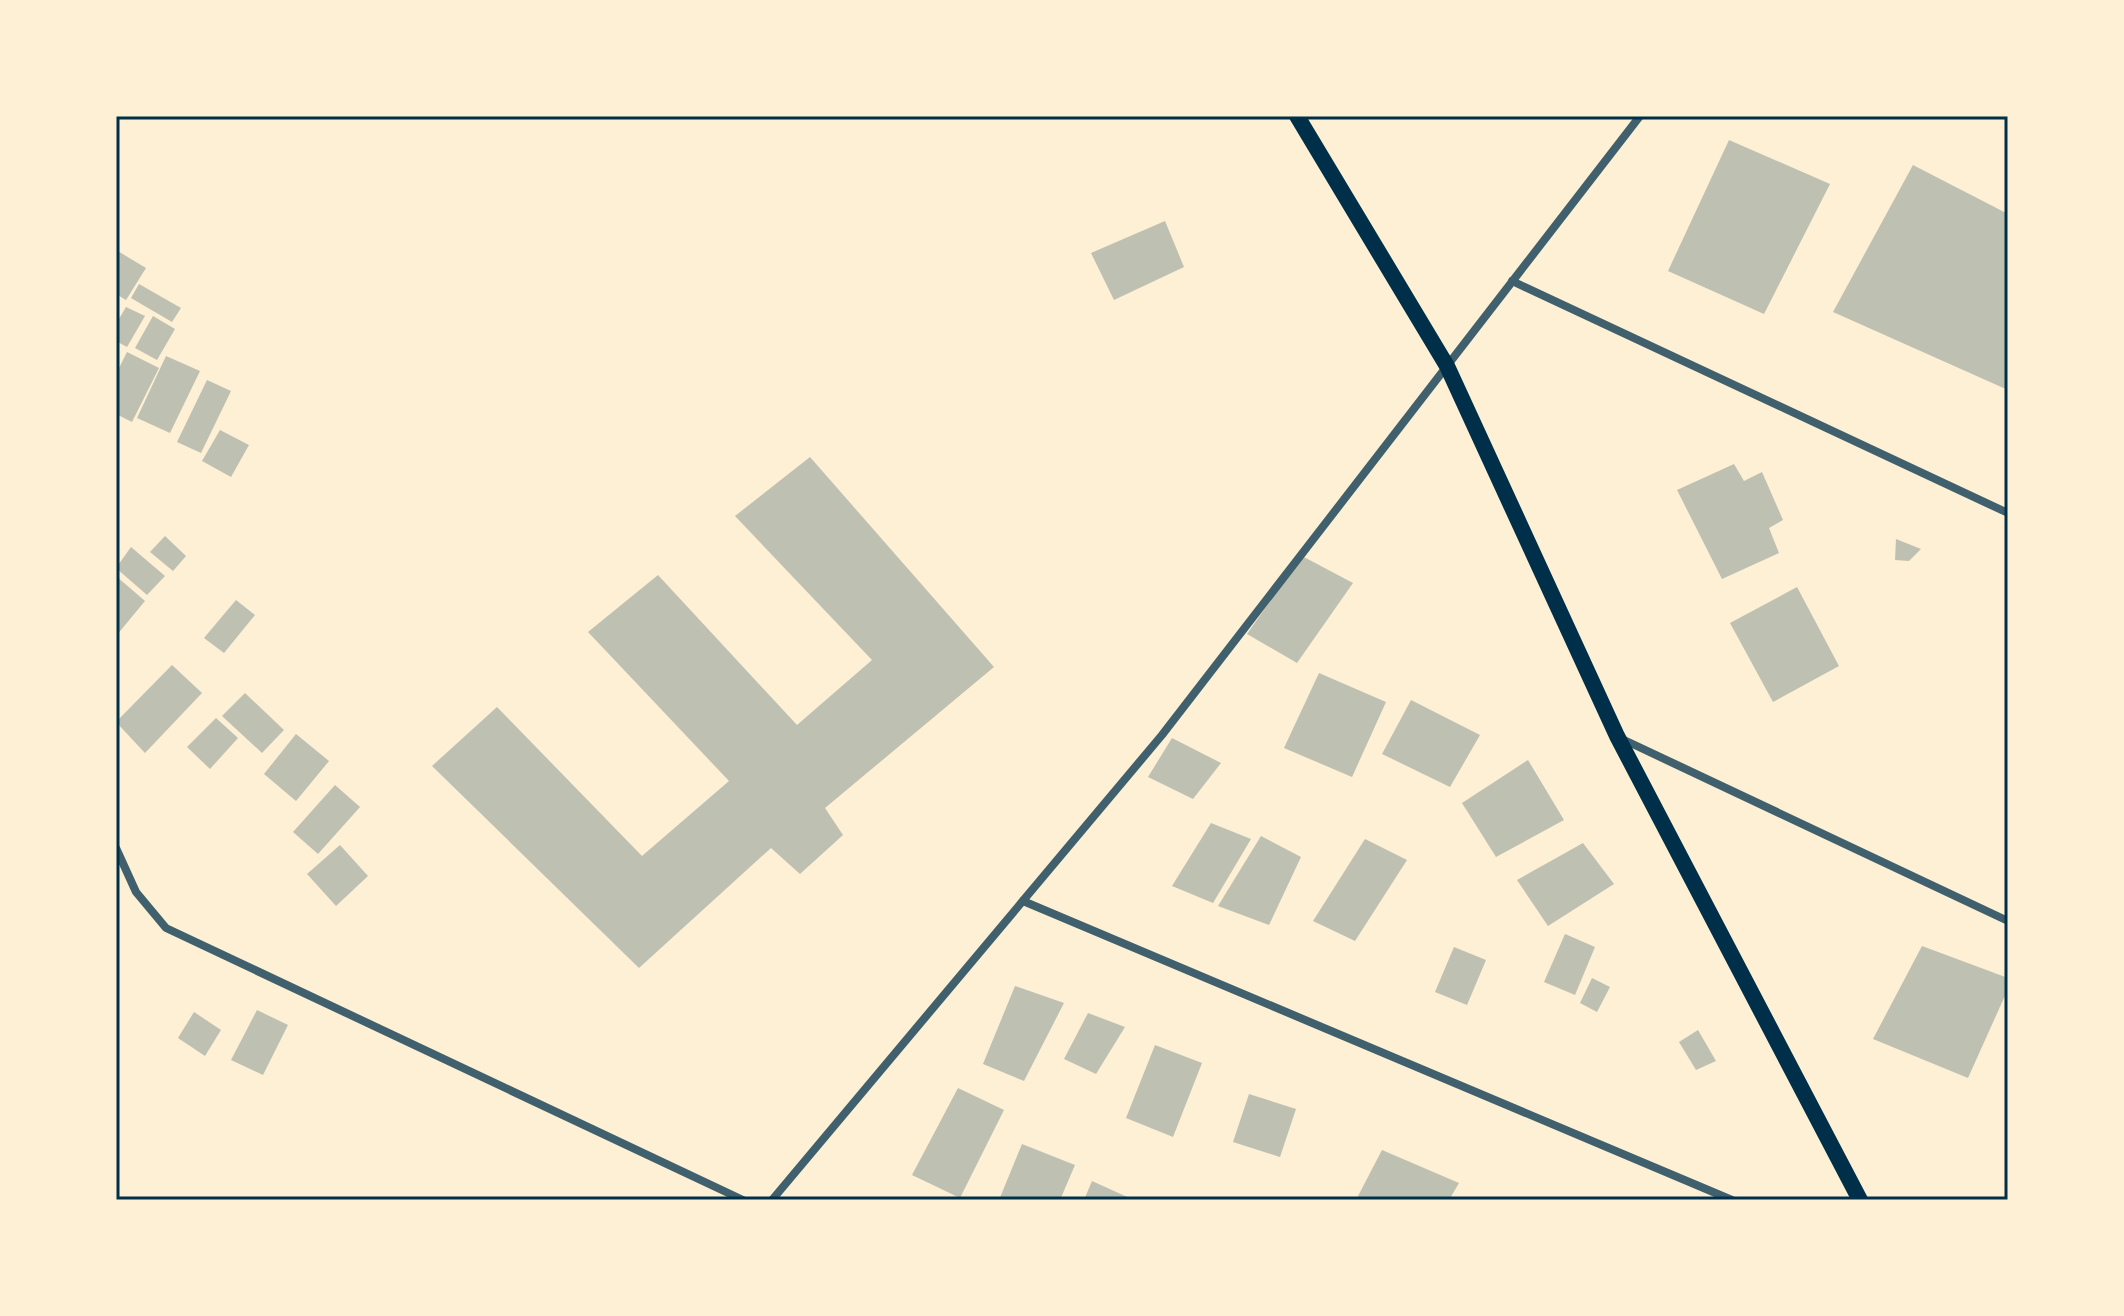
<svg xmlns="http://www.w3.org/2000/svg" width="2124" height="1316" font-family="Lato,sans-serif">
<style>
.building{fill:#bec0b2}
.lines{fill:none;stroke-linecap:round;stroke-linejoin:round}
.minor{stroke:#3f606c;stroke-width:8}
.secondary{stroke:#003049;stroke-width:16}
.neatline{fill:none;stroke:#003049;stroke-width:3}
</style>
<rect width="100%" height="100%" fill="#fdf0d5"/>
<g class="building">
<path d="M 1729,140 L 1830,184 L 1764,314 L 1668,271 Z"/>
<path d="M 1913,165 L 2008,214 L 2008,390 L 1833,312 Z"/>
<path d="M 1165,221 L 1184,267 L 1114,300 L 1091,253 Z"/>
<path d="M 116,250 L 146,268 L 126,300 L 116,294 Z"/>
<path d="M 139,284 L 181,308 L 172,322 L 131,298 Z"/>
<path d="M 126,307 L 145,316 L 127,347 L 116,341 L 116,324 Z"/>
<path d="M 153,316 L 175,329 L 157,360 L 135,348 Z"/>
<path d="M 127,352 L 159,368 L 132,422 L 116,414 L 116,374 Z"/>
<path d="M 166,356 L 200,371 L 170,433 L 137,418 Z"/>
<path d="M 207,380 L 231,391 L 201,453 L 177,442 Z"/>
<path d="M 220,430 L 249,445 L 231,477 L 202,461 Z"/>
<path d="M 810,457 L 994,667 L 825,808 L 843,835 L 800,874 L 771,848 L 639,968 L 432,766 L 497,707 L 642,856 L 729,781 L 588,632 L 658,575 L 797,725 L 872,660 L 735,516 Z"/>
<path d="M 1734,464 L 1744,481 L 1762,472 L 1783,520 L 1769,528 L 1779,553 L 1722,579 L 1677,490 Z"/>
<path d="M 165,536 L 186,556 L 173,571 L 150,552 Z"/>
<path d="M 1896,539 L 1921,549 L 1909,561 L 1895,560 Z"/>
<path d="M 131,547 L 165,576 L 147,595 L 116,568 Z"/>
<path d="M 1302,556 L 1353,583 L 1297,663 L 1247,634 Z"/>
<path d="M 116,576 L 145,601 L 116,636 Z"/>
<path d="M 1797,587 L 1839,666 L 1773,702 L 1730,623 Z"/>
<path d="M 236,600 L 255,615 L 224,653 L 204,638 Z"/>
<path d="M 172,665 L 202,693 L 145,753 L 116,722 Z"/>
<path d="M 1319,673 L 1386,702 L 1352,777 L 1284,748 Z"/>
<path d="M 245,693 L 284,730 L 262,753 L 222,716 Z"/>
<path d="M 1411,700 L 1480,735 L 1450,787 L 1382,754 Z"/>
<path d="M 216,718 L 238,738 L 210,769 L 187,747 Z"/>
<path d="M 296,734 L 329,761 L 296,801 L 264,774 Z"/>
<path d="M 1172,738 L 1221,763 L 1193,799 L 1148,777 Z"/>
<path d="M 1528,760 L 1564,820 L 1496,857 L 1462,803 Z"/>
<path d="M 335,785 L 360,807 L 318,854 L 293,832 Z"/>
<path d="M 1211,823 L 1251,839 L 1213,903 L 1172,886 Z"/>
<path d="M 1261,836 L 1301,857 L 1269,925 L 1218,906 Z"/>
<path d="M 1365,839 L 1407,860 L 1355,941 L 1313,921 Z"/>
<path d="M 1583,843 L 1614,884 L 1548,926 L 1517,880 Z"/>
<path d="M 340,845 L 368,876 L 336,906 L 307,874 Z"/>
<path d="M 1565,934 L 1595,947 L 1575,995 L 1544,982 Z"/>
<path d="M 1922,946 L 2008,978 L 2008,989 L 1968,1078 L 1873,1039 Z"/>
<path d="M 1454,947 L 1486,960 L 1467,1005 L 1435,992 Z"/>
<path d="M 1592,978 L 1610,987 L 1597,1012 L 1580,1003 Z"/>
<path d="M 1015,986 L 1064,1003 L 1024,1081 L 983,1064 Z"/>
<path d="M 257,1010 L 288,1025 L 263,1075 L 231,1060 Z"/>
<path d="M 194,1012 L 221,1030 L 205,1056 L 178,1038 Z"/>
<path d="M 1088,1013 L 1125,1027 L 1096,1074 L 1064,1059 Z"/>
<path d="M 1698,1030 L 1716,1061 L 1696,1070 L 1679,1042 Z"/>
<path d="M 1155,1045 L 1202,1063 L 1173,1137 L 1126,1118 Z"/>
<path d="M 958,1088 L 1004,1110 L 960,1198 L 912,1175 Z"/>
<path d="M 1249,1094 L 1296,1109 L 1280,1157 L 1233,1142 Z"/>
<path d="M 1022,1144 L 1075,1165 L 1060,1200 L 999,1200 Z"/>
<path d="M 1382,1150 L 1459,1183 L 1449,1200 L 1356,1200 Z"/>
<path d="M 1092,1181 L 1134,1200 L 1084,1200 Z"/>
</g>
<g class="lines">
<g class="minor">
<path d="M 1512,281 L 2008,513"/>
<path d="M 1622,739 L 2008,921"/>
<path d="M 116,848 L 136,892 L 166,928 L 743,1200"/>
<path d="M 1023,901 L 1732,1200"/>
<path d="M 772,1200 L 1162,735 L 1640,116"/>
</g>
<path class="secondary" d="M 1297,116 L 1447,366 L 1617,736 L 1860,1200"/>
</g>
<rect width="2124" height="1316" fill="none" stroke="#fdf0d5" stroke-width="236"/>
<rect x="118" y="118" width="1888" height="1080" class="neatline"/>
</svg>
